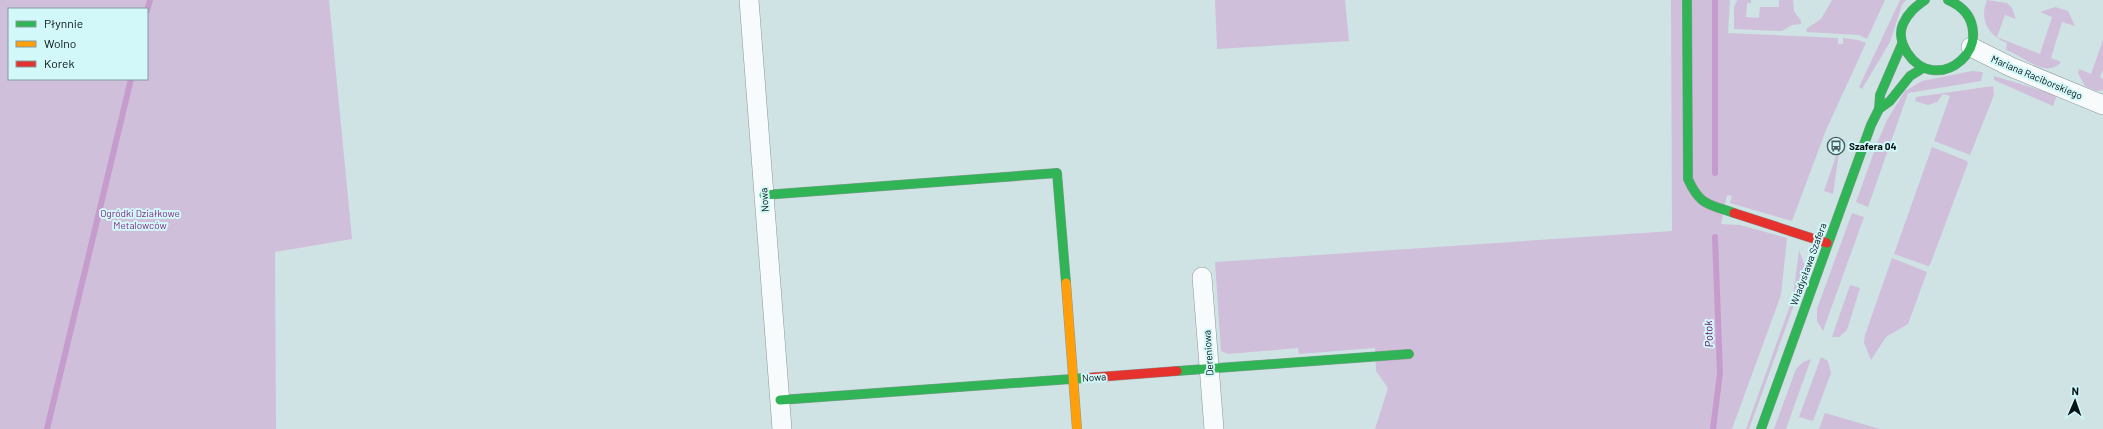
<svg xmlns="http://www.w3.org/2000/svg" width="2103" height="429" font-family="Barlow,sans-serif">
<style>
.green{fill:#d0bfda;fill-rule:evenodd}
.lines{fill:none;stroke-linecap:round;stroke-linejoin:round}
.stream{stroke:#c69ccd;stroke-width:6}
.street-casing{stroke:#89999a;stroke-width:20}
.fast-casing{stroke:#89999a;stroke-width:10}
.slow-casing{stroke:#89999a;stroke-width:10}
.jam-casing{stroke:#89999a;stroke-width:10}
.street{stroke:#f8fbfb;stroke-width:19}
.fast{stroke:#30b455;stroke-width:9}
.slow{stroke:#ff9f0a;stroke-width:9}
.jam{stroke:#e5322d;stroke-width:9}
.labels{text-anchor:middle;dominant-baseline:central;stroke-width:4;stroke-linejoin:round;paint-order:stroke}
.street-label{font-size:10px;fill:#061314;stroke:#d3f8fa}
.poi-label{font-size:10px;font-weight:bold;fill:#061314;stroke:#d3f8fa;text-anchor:start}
.park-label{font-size:10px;fill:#7f2c82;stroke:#d3f8fa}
.water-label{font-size:11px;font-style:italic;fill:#5c0060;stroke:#d3f8fa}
</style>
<rect width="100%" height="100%" fill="#cfe3e4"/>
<g class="green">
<path d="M 0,0 L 329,0 L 352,239 L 275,252 L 276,429 L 0,429 ZM 9,9 L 147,9 L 147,79 L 9,79 Z"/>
<path d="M 1215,0 L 1345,0 L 1349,41 L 1217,49 Z"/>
<path d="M 1671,0 L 1730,0 L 1728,33 L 1838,38 L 1838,44 L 1843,44 L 1843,38 L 1858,40 L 1866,43 L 1826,130 L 1792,221 L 1730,203 L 1732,196 L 1727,195 L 1721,224 L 1740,225 L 1787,238 L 1781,295 L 1732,429 L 1375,429 L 1388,388 L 1376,371 L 1375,348 L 1299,354 L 1298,348 L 1228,354 L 1221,351 L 1215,262 L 1672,231 Z"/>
<path d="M 1737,0 L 1751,0 L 1751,3 L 1747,3 L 1746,17 L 1759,18 L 1760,7 L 1779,7 L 1779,0 L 1793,0 L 1794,11 L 1801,21 L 1801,24 L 1792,25 L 1782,31 L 1734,29 L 1734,7 Z"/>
<path d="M 1832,0 L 1885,0 L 1867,39 L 1859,35 L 1807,32 L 1806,29 L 1821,19 Z"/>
<path d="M 1900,0 L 1906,0 L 1902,5 L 1890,42 L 1862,89 L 1859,87 Z"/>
<path d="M 1987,0 L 2007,3 L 2012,8 L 2016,19 L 2005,15 L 1997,37 L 2040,54 L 2052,17 L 2040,12 L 2055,7 L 2068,11 L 2075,26 L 2062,22 L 2051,58 L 2061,62 C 2046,80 2023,55 2006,50 L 2007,43 C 1988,35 1979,20 1987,0 Z"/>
<path d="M 2103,40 L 2103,70 L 2100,77 L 2103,79 L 2103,90 L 2096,91 L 2085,86 L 2078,73 L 2079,69 L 2091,74 Z"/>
<path d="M 1972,71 L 1983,72 L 1981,81 L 1908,93 L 1868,207 L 1856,202 L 1878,141 L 1887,120 L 1905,91 L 1922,81 Z"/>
<path d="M 1994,76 L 2057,95 L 2053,106 L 1994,80 Z"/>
<path d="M 1993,86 L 1994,95 L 1970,155 L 1934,141 L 1950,96 L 1943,94 L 1937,102 L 1928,105 L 1915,101 L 1916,97 Z"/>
<path d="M 1932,147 L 1967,161 L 1968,163 L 1930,265 L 1928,266 L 1894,254 Z"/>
<path d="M 1837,153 L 1839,153 L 1833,194 L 1824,191 Z"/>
<path d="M 1852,213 L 1864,217 L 1823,331 L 1817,321 L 1817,309 Z"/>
<path d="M 1799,250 L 1805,266 L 1803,280 L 1749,429 L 1746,429 L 1793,297 Z"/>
<path d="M 1892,258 L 1927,272 L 1908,324 L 1886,337 L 1871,360 L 1864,343 L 1865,335 Z"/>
<path d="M 1850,285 L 1860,288 L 1847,330 L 1839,337 L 1832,337 Z"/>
<path d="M 1821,357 L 1828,361 L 1831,373 L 1813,421 L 1799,417 Z"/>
<path d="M 1811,359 L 1786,429 L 1774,429 L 1796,369 L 1803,362 Z"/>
<path d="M 1825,413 L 1880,429 L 1819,429 Z"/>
</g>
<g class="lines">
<g class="stream">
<path d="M 1715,0 L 1715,173"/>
<path d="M 147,11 L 150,0"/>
<path d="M 47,429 L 131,79"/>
<path d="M 1713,429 L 1720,373 L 1715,237"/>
</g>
<defs>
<g id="street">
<path d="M 749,0 L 782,429"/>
<path d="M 1971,47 L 2011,67 L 2103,105"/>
<path d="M 1202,277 L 1214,429"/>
</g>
<g id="fast">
<path d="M 1687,0 L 1688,179 C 1700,206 1709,204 1734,213"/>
<path d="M 1925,0 C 1915,7 1908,13 1903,24 C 1895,42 1913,68 1932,70 C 1953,73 1975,54 1973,32 C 1972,16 1962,6 1948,0"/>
<path d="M 1879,109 L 1880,95 L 1902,44"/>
<path d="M 764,195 L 1057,173 L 1066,283"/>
<path d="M 1177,371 L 1409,354"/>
<path d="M 780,400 L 1085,378"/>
<path d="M 1761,429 L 1871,125 L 1879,109 L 1890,101 L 1910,76 L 1923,68"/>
</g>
<path id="slow" d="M 1066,283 L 1077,429"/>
<g id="jam">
<path d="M 1734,213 L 1827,243"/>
<path d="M 1085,378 L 1177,371"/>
</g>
</defs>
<use href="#street" class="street-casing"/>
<use href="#fast" class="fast-casing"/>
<use href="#slow" class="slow-casing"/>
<use href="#jam" class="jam-casing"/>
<use href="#street" class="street"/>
<use href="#fast" class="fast"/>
<use href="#slow" class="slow"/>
<use href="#jam" class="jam"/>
</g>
<defs>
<symbol id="bus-ring" viewBox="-11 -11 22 22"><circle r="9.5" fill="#d3f8fa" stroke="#4c5c5d" stroke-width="1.5"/><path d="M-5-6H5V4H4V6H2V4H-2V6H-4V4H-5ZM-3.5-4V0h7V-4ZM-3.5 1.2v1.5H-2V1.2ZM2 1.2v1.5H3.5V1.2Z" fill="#4c5c5d"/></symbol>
</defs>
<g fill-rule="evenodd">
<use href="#bus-ring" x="1826" y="136" width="20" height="20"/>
</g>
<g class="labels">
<g class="street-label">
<text transform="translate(2037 77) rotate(23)">Mariana Raciborskiego</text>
<text transform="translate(764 200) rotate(-94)">Nowa</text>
<text transform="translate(1808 264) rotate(-70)">Władysława Szafera</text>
<text transform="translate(1208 353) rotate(-94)">Dereniowa</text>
<text transform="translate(1094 377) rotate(-4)">Nowa</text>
</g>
<g class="poi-label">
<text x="1849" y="146">Szafera 04</text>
</g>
<g class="park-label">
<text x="140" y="213">Ogródki Działkowe<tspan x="140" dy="12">Metalowców</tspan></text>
</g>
<g class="water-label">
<text transform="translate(1708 334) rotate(-92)">Potok</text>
</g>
</g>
<rect x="8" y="8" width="140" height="72" fill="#d3f8fa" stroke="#819c9e"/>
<rect x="16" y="21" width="20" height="6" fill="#30b455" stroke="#819c9e"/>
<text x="44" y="28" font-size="12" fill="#061314">Płynnie</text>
<rect x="16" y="41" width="20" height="6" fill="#ff9f0a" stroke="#819c9e"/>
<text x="44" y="48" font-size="12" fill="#061314">Wolno</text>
<rect x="16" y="61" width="20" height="6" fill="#e5322d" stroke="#819c9e"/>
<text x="44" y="68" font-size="12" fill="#061314">Korek</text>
<g transform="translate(2075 401) rotate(2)" stroke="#d3f8fa" stroke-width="3" paint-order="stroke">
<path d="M0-3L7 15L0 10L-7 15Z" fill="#061314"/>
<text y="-6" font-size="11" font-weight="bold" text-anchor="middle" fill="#061314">N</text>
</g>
</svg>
